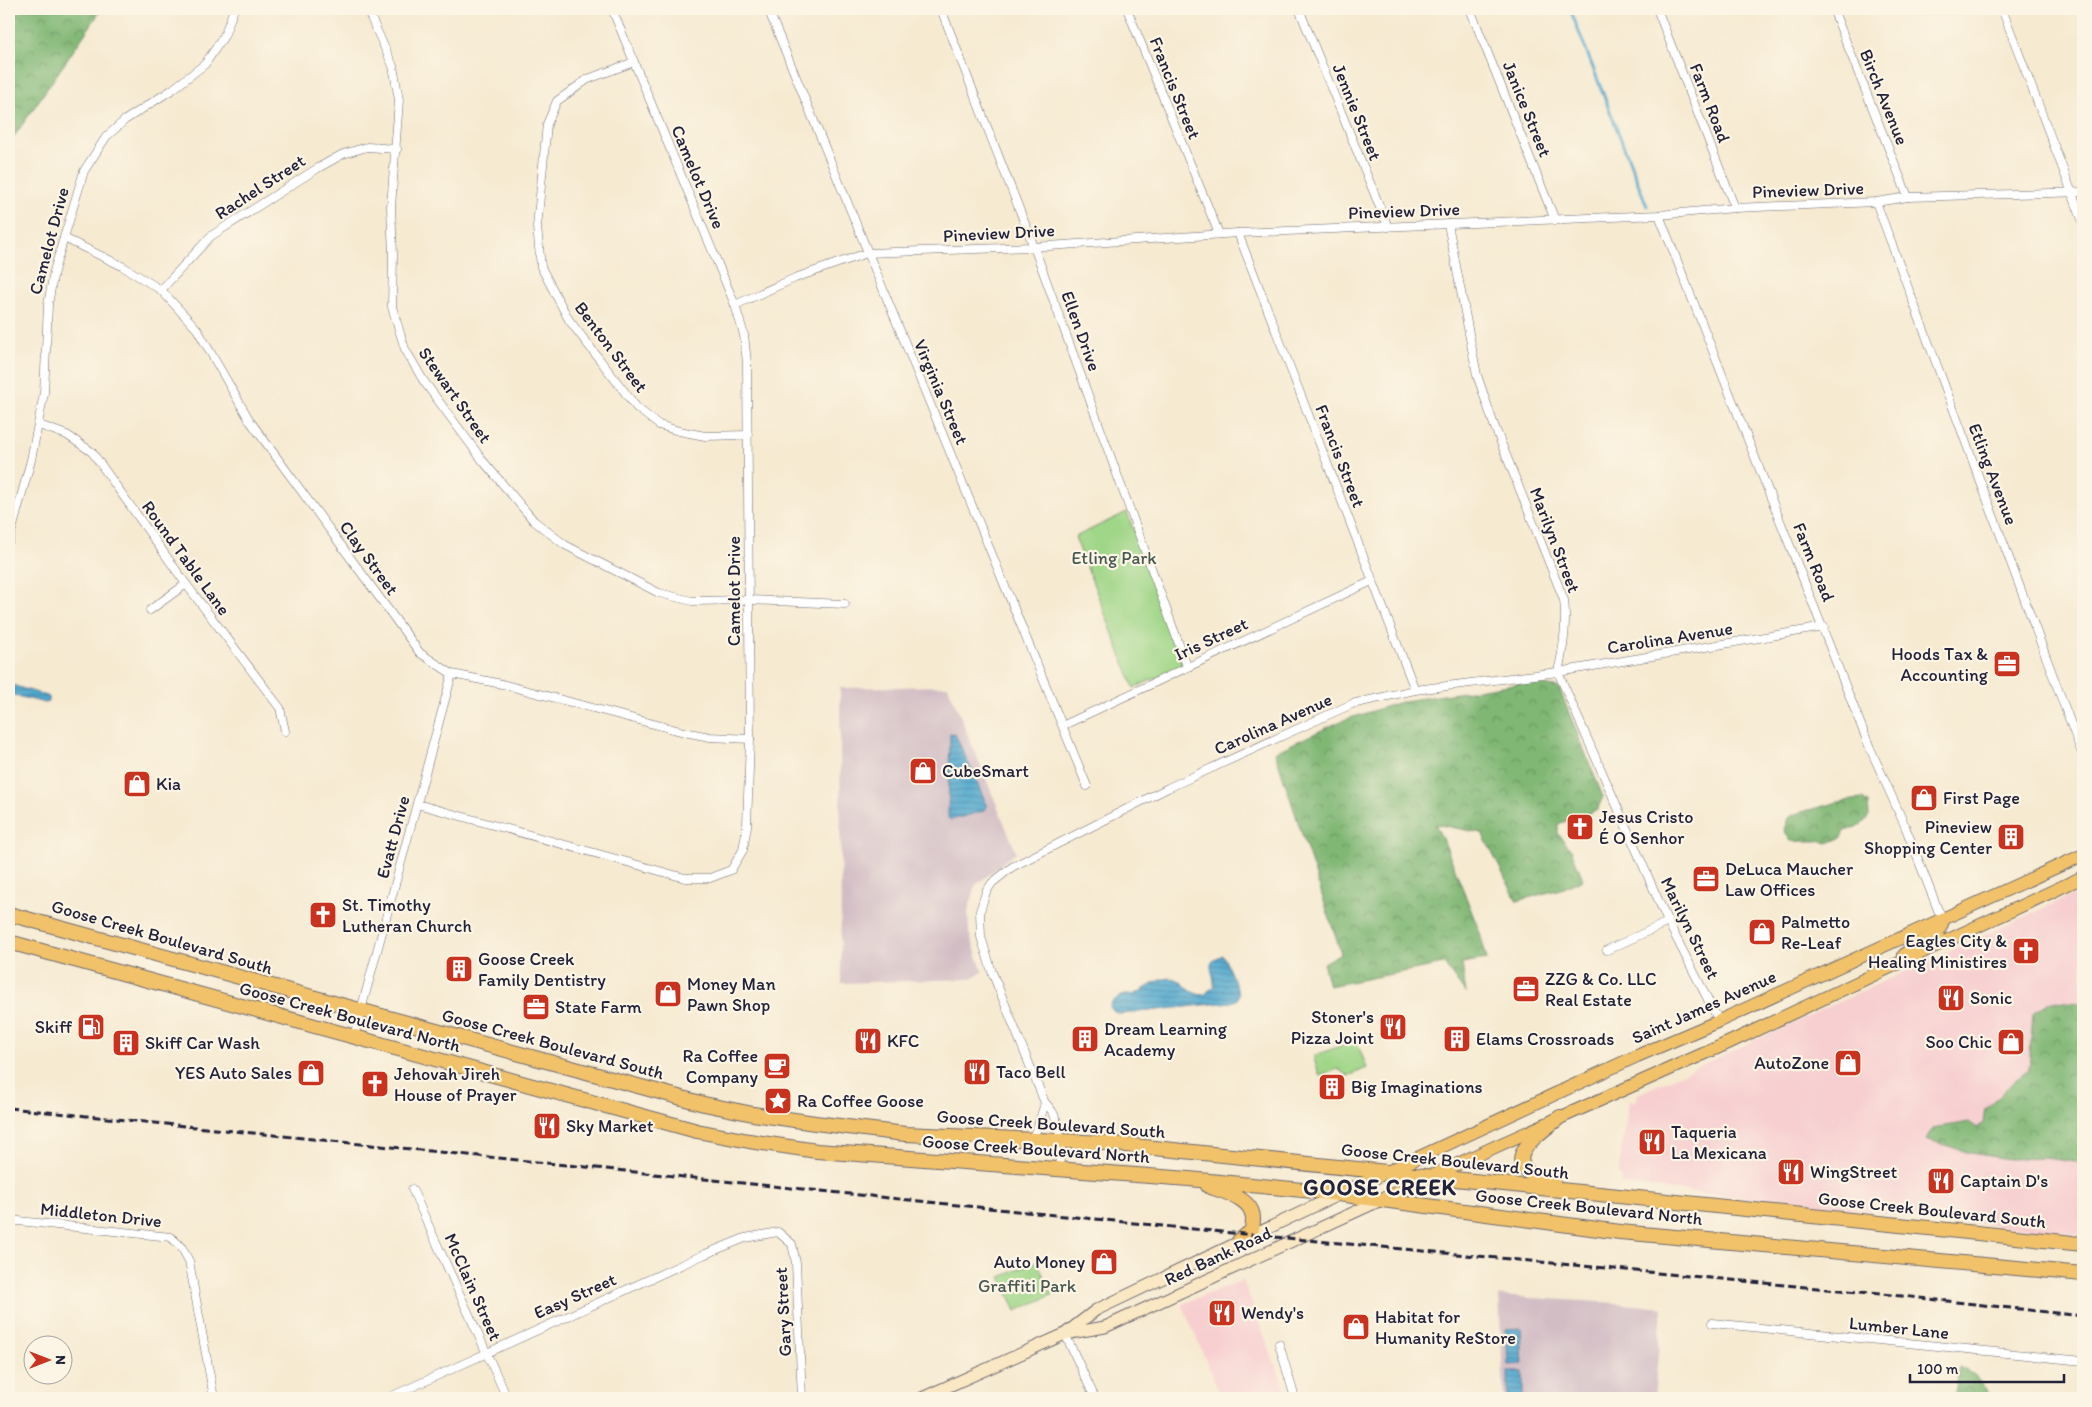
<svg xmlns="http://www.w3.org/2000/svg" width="2092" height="1407" font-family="Itim,sans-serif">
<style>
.built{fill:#f7cfd0}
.industrial{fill:#d2bdc5}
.forest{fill:url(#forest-crowns);stroke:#516c58}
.park{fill:#a0d688;stroke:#617c62}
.water{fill:url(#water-rules);stroke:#3a6584}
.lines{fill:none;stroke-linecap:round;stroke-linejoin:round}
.stream{stroke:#51a8ce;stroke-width:3}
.minor-casing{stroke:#6c6870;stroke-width:9}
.secondary-casing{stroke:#6c6870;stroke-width:13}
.primary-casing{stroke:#6c6870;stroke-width:14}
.trunk-casing{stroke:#6c6870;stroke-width:16}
.minor{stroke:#fff;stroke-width:8}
.secondary{stroke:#fae7c3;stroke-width:11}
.primary{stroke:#f2c26a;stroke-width:12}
.trunk{stroke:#f2c26a;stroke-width:14}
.rail{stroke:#22223b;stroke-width:3;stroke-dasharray:8 4;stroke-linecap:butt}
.labels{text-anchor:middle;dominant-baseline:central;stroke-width:4.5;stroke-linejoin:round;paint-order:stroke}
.street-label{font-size:18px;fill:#22223b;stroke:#fcf5e5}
.park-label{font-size:18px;fill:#485852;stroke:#fcf5e5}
.poi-label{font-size:18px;fill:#22223b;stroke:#fcf5e5;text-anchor:start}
.district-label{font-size:22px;font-weight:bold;letter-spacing:1px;fill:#22223b;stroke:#fcf5e5}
</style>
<defs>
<pattern id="forest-crowns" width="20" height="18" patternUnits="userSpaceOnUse" patternTransform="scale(1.25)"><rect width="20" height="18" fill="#80b774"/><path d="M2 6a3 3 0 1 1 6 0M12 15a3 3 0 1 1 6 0" fill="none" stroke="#689460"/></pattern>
<pattern id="water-rules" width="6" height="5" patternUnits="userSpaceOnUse" patternTransform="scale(1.25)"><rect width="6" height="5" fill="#51a8ce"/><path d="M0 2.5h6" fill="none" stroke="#4388a8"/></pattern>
</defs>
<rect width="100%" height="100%" fill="#fcf5e5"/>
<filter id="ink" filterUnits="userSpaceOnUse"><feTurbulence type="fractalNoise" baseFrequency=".02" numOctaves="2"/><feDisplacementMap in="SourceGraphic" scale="10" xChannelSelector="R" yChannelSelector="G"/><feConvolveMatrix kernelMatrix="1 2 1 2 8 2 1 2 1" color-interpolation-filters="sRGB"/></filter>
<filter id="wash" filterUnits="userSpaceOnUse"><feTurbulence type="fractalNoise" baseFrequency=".0096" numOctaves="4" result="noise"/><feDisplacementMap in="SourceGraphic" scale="20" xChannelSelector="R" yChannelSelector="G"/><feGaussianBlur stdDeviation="1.12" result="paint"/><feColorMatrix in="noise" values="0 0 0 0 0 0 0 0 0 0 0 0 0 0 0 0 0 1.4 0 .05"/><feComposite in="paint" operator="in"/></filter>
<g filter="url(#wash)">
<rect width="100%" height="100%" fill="#f6ead1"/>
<g class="built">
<path d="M 2083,890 L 2083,1235 L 1621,1184 L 1621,1176 L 1618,1175 L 1629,1102 L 1636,1101 L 1638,1094 Z"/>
<path d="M 1243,1280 L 1288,1398 L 1222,1398 L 1182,1304 Z"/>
</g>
<g class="industrial">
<path d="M 948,686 L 1016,852 L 976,885 L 968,911 L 969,933 L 983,972 L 970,979 L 841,983 L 840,688 Z"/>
<path d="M 1499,1296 L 1617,1303 L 1662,1308 L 1654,1398 L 1504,1398 Z"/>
</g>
<g class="forest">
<path d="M 9,9 L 102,9 L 9,144 Z"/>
<path d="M 1529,682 L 1559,688 L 1603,797 L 1597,810 L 1558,824 L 1558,834 L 1571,850 L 1583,879 L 1564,888 L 1517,901 L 1482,833 L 1435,824 L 1448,851 L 1480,933 L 1487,959 L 1462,963 L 1466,994 L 1444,964 L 1329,986 L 1323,963 L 1341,953 L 1275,752 L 1341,721 L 1404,701 Z"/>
<path d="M 1862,799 L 1868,803 L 1869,816 C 1863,825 1855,829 1844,831 L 1841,838 L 1828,843 C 1820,839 1802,842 1791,841 C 1783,832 1785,828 1788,818 L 1798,813 L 1838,802 Z"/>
<path d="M 2051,1001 L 2083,1003 L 2083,1163 L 2045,1158 L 2009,1159 L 1970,1153 L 1926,1139 L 1933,1128 L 1969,1122 L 1977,1128 L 1984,1122 L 1986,1109 L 2014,1081 L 2029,1070 L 2033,1013 Z"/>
<path d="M 1959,1367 C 1975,1374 1983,1383 1990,1398 L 1953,1398 Z"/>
</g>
<g class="park">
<path d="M 1127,512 L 1181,660 L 1181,666 L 1134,688 L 1075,537 Z"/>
<path d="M 1356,1040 L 1367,1068 L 1348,1076 L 1338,1069 L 1320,1076 L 1313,1056 Z"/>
<path d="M 1037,1261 L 1052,1295 L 1016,1311 L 1001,1277 Z"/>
</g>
<g class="water">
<path d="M 9,684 L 47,696 L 49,697 L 49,702 L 45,703 L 9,694 Z"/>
<path d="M 950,733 L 955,734 L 987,805 L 983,811 L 951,820 L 948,818 Z"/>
<path d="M 1223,955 L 1239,993 L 1237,1000 L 1231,1002 L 1121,1014 L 1114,1012 L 1110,1007 L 1111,1003 C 1115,1000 1119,996 1124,995 C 1128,995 1132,995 1135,994 C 1146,989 1162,975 1175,979 C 1187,983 1187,994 1204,995 L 1214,986 C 1215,970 1202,963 1223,955 Z"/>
<path d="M 1521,1328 L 1523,1364 L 1508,1365 L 1506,1329 Z"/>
<rect x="1508" y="1372" width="15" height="26"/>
</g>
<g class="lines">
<path class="stream" d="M 1570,9 L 1647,206"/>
</g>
</g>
<g filter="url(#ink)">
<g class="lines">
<defs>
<g id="minor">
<path d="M 367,9 L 393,66 L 399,100 L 391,207 L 393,255 L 392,307 L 405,349 L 423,380 L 483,461 L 534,521 L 565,545 L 659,593 L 692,601 L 749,600 L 845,604"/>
<path d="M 768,9 L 1087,786"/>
<path d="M 941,9 L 1034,247 L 1187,666"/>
<path d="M 1127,9 L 1219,234"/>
<path d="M 1299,9 L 1388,227"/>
<path d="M 1470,9 L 1555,220"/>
<path d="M 1657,9 L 1735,208"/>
<path d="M 1833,9 L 1908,197"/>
<path d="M 2002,9 L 2083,222"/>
<path d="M 634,62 L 588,79 L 557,101 L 547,124 L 537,227 L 541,267 L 569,320 L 637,408 L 659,425 L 679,431 L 705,436 L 748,435"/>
<path d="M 1876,202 L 2083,756"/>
<path d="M 1659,215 L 1870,748 L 1905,826 L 1938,910 L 1944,919"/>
<path d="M 1448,224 L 1477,375 L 1494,425 L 1564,600 C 1567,625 1564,647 1558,672 L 1668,922 L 1719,1021"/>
<path d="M 1238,233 L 1415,690"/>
<path d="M 64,238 L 122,266 L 161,290 L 197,329 L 250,421 L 420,653 L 452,674 L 502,684 L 684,732 L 710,737 L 750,739"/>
<path d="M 161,290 L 211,236 L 318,168 L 343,154 L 367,147 L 397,149"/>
<path d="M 735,305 L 795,278 L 867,253 L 1034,247 L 1238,233 L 1659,215 L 1735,208 L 1876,202 L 1908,197 L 2083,192"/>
<path d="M 39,425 L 67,435 L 92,452 L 186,584 L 280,708 L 285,731"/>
<path d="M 9,541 L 31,460 L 44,393 L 48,305 L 54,271 L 84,171 L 106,137 L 125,120 L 173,89 L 205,64 L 224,36 L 234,9"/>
<path d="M 150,610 L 186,584"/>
<path d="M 1064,725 L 1372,581"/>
<path d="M 417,804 L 685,878 L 710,878 L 731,870 L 743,850 L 747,826 L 750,739 L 747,363 L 744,335 L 735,305 L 612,9"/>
<path d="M 1607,950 L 1668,922"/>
<path d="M 354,1036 L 452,674"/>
<path d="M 1031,1139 L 1037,1129 L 1045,1103"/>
<path d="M 1059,1169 C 1061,1148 1063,1118 1045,1103 L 992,972 L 981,937 L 980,911 L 986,892 L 992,883 L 1012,867 L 1168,788 L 1352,704 L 1415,690 L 1558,672 L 1824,627"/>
<path d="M 412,1189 L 507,1398"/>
<path d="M 9,1220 L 171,1237 L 182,1248 L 189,1261 L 214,1398"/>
<path d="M 1712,1323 L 2083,1361"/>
<path d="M 1065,1334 L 1095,1398"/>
<path d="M 1279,1344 L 1295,1398"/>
<path d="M 388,1398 L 703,1255 L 745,1238 L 778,1232 L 792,1244 L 796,1263 L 802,1398"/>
</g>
<g id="secondary">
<path d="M 1066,1333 L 1096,1310 L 1340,1194"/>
<path d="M 922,1398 L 1065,1334 L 1105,1327 L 1381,1200"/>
</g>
<g id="primary">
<path d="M 1904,961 L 1904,955 L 1912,947 L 1938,933 L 1944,919"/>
<path d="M 1340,1194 L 1637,1056 L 1719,1021 L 2083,855"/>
<path d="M 1382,1199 L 1499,1145 L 1728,1043 L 2083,877"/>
</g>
<g id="trunk">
<path d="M 9,914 L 557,1064 L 704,1104 L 753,1114 L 815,1123 L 905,1134 L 1106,1143 L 2083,1244"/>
<path d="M 9,942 L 697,1131 L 749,1141 L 817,1151 L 1189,1179 L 1323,1192 L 1620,1232 L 2083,1274"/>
<path d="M 1554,1185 C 1494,1165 1529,1141 1560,1117"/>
<path d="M 1208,1186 C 1224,1192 1253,1198 1253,1219 C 1253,1223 1253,1227 1251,1231 C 1248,1234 1242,1238 1239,1241"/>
</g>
</defs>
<use href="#minor" class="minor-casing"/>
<use href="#secondary" class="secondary-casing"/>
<use href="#primary" class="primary-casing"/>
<use href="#trunk" class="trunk-casing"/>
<use href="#minor" class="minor"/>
<use href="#secondary" class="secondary"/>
<use href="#primary" class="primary"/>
<use href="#trunk" class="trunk"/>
<path class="rail" d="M 9,1108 L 1222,1232 L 1902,1296 L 2083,1316"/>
</g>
</g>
<defs>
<symbol id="office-square" viewBox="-11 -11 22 22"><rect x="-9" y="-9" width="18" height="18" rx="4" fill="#c8321e" stroke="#fcf5e5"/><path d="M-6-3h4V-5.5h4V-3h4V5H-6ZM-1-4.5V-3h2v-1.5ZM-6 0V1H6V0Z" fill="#fff"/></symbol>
<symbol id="shop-square" viewBox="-11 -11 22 22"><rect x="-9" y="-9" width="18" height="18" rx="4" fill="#c8321e" stroke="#fcf5e5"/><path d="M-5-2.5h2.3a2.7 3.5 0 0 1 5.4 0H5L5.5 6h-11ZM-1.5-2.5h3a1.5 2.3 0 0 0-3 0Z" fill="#fff"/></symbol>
<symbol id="church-square" viewBox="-11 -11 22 22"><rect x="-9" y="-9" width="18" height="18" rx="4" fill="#c8321e" stroke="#fcf5e5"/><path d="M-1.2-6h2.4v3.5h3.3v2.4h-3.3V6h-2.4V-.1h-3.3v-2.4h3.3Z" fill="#fff"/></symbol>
<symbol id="building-square" viewBox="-11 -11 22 22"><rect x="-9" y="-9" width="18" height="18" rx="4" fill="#c8321e" stroke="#fcf5e5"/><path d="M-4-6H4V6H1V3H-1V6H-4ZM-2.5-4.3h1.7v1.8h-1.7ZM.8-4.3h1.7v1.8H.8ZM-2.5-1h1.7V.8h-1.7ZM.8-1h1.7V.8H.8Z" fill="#fff"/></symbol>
<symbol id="restaurant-square" viewBox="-11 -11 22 22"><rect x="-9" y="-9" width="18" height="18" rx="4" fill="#c8321e" stroke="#fcf5e5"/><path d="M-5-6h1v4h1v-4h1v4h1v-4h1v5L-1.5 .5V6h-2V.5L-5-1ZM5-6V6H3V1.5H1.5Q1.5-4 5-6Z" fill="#fff"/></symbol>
<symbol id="fuel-square" viewBox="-11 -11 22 22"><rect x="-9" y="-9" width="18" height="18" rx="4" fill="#c8321e" stroke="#fcf5e5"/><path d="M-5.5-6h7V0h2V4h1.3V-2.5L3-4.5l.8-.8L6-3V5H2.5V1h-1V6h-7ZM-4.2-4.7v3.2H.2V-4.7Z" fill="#fff"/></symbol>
<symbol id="cafe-square" viewBox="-11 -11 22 22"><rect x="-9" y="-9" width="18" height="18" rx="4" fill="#c8321e" stroke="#fcf5e5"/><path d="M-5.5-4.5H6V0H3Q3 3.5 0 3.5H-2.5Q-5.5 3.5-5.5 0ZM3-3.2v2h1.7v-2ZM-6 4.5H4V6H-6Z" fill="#fff"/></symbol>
<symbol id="sight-square" viewBox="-11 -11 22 22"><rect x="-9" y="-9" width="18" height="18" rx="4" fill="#c8321e" stroke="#fcf5e5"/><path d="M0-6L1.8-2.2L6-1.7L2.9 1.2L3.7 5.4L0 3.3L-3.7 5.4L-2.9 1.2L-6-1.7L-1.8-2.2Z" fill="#fff"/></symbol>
</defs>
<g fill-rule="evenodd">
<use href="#office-square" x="1991" y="648" width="32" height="32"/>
<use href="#shop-square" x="907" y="755" width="32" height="32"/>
<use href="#shop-square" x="121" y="768" width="32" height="32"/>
<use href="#shop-square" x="1908" y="782" width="32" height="32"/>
<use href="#church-square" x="1564" y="811" width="32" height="32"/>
<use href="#building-square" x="1995" y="821" width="32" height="32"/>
<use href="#office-square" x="1690" y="863" width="32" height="32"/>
<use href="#church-square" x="307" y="899" width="32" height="32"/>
<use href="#shop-square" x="1746" y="916" width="32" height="32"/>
<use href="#church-square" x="2010" y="935" width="32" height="32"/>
<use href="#building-square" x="443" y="953" width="32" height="32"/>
<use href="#office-square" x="1510" y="973" width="32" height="32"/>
<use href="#shop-square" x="652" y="978" width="32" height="32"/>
<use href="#restaurant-square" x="1935" y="982" width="32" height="32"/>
<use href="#office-square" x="520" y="991" width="32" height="32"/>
<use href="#fuel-square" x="75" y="1011" width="32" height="32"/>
<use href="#restaurant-square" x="1377" y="1011" width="32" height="32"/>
<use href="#building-square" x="1069" y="1023" width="32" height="32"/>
<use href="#building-square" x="1441" y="1023" width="32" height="32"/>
<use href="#restaurant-square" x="852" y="1025" width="32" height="32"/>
<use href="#shop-square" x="1995" y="1026" width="32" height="32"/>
<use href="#building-square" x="110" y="1027" width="32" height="32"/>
<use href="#shop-square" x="1832" y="1047" width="32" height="32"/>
<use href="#cafe-square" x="761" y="1050" width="32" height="32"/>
<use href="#restaurant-square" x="961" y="1056" width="32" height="32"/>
<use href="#shop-square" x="295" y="1057" width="32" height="32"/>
<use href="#church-square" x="359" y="1068" width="32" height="32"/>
<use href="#building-square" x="1316" y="1071" width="32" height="32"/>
<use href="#sight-square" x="762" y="1085" width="32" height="32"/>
<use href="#restaurant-square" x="531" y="1110" width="32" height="32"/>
<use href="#restaurant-square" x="1636" y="1126" width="32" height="32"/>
<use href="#restaurant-square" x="1775" y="1156" width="32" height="32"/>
<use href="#restaurant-square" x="1925" y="1165" width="32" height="32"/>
<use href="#shop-square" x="1088" y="1246" width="32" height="32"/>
<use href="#restaurant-square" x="1206" y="1297" width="32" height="32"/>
<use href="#shop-square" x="1340" y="1311" width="32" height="32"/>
</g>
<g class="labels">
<g class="street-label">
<text transform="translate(1175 88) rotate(68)">Francis Street</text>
<text transform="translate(1884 97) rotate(68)">Birch Avenue</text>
<text transform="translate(1710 103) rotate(69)">Farm Road</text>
<text transform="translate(1527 109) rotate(68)">Janice Street</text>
<text transform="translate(1357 112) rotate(68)">Jennie Street</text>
<text transform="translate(698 177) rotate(67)">Camelot Drive</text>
<text transform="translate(260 187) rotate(-33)">Rachel Street</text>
<text transform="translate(1808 190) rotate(-2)">Pineview Drive</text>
<text transform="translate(1404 211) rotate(-2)">Pineview Drive</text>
<text transform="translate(999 233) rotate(-3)">Pineview Drive</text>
<text transform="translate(49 241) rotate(-75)">Camelot Drive</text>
<text transform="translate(1081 331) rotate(70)">Ellen Drive</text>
<text transform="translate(611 347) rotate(53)">Benton Street</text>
<text transform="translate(941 392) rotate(67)">Virginia Street</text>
<text transform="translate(455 395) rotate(55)">Stewart Street</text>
<text transform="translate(1340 456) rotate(69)">Francis Street</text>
<text transform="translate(1993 474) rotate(69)">Etling Avenue</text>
<text transform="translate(1555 540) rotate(69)">Marilyn Street</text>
<text transform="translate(186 558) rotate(54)">Round Table Lane</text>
<text transform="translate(369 558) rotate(54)">Clay Street</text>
<text transform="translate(1814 562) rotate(68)">Farm Road</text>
<text transform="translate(734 591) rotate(-90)">Camelot Drive</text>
<text transform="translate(1670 638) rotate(-9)">Carolina Avenue</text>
<text transform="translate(1211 639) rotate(-25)">Iris Street</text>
<text transform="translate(1273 724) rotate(-24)">Carolina Avenue</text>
<text transform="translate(393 837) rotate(-75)">Evatt Drive</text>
<text transform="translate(1690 928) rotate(64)">Marilyn Street</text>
<text transform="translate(162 937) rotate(16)">Goose Creek Boulevard South</text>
<text transform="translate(1704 1007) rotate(-24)">Saint James Avenue</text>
<text transform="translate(350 1017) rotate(15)">Goose Creek Boulevard North</text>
<text transform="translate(553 1044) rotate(15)">Goose Creek Boulevard South</text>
<text transform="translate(1051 1124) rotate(4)">Goose Creek Boulevard South</text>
<text transform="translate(1036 1149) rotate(4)">Goose Creek Boulevard North</text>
<text transform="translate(1455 1161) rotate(6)">Goose Creek Boulevard South</text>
<text transform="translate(1589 1207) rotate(6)">Goose Creek Boulevard North</text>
<text transform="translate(1932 1210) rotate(6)">Goose Creek Boulevard South</text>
<text transform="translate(101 1215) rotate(6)">Middleton Drive</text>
<text transform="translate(1218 1256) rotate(-25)">Red Bank Road</text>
<text transform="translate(473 1287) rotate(66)">McClain Street</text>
<text transform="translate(575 1296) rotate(-24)">Easy Street</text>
<text transform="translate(783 1312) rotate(-93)">Gary Street</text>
<text transform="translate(1899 1328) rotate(6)">Lumber Lane</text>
</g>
<g class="park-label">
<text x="1114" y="558">Etling Park</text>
<text x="1027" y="1286">Graffiti Park</text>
</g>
<g class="poi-label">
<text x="1988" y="654" text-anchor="end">Hoods Tax &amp;<tspan x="1988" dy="21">Accounting</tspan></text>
<text x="942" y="771">CubeSmart</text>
<text x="156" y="784">Kia</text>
<text x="1943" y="798">First Page</text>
<text x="1599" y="817">Jesus Cristo<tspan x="1599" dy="21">É O Senhor</tspan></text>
<text x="1992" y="827" text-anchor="end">Pineview<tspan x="1992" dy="21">Shopping Center</tspan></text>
<text x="1725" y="869">DeLuca Maucher<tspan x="1725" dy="21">Law Offices</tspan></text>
<text x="342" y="905">St. Timothy<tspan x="342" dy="21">Lutheran Church</tspan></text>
<text x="1781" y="922">Palmetto<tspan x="1781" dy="21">Re-Leaf</tspan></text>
<text x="2007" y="941" text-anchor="end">Eagles City &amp;<tspan x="2007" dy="21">Healing Ministires</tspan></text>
<text x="478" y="959">Goose Creek<tspan x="478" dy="21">Family Dentistry</tspan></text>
<text x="1545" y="979">ZZG &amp; Co. LLC<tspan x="1545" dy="21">Real Estate</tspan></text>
<text x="687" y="984">Money Man<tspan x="687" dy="21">Pawn Shop</tspan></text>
<text x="1970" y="998">Sonic</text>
<text x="555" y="1007">State Farm</text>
<text x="1374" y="1017" text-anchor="end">Stoner's<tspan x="1374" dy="21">Pizza Joint</tspan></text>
<text x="72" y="1027" text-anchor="end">Skiff</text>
<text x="1104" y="1029">Dream Learning<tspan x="1104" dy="21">Academy</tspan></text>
<text x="1476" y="1039">Elams Crossroads</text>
<text x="887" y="1041">KFC</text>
<text x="1992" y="1042" text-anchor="end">Soo Chic</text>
<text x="145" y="1043">Skiff Car Wash</text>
<text x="758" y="1056" text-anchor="end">Ra Coffee<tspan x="758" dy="21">Company</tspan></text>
<text x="1829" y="1063" text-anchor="end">AutoZone</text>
<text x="996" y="1072">Taco Bell</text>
<text x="292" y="1073" text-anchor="end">YES Auto Sales</text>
<text x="394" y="1074">Jehovah Jireh<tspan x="394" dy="21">House of Prayer</tspan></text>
<text x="1351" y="1087">Big Imaginations</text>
<text x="797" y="1101">Ra Coffee Goose</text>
<text x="566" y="1126">Sky Market</text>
<text x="1671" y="1132">Taqueria<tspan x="1671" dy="21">La Mexicana</tspan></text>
<text x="1810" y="1172">WingStreet</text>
<text x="1960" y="1181">Captain D's</text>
<text x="1085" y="1262" text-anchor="end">Auto Money</text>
<text x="1241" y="1313">Wendy's</text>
<text x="1375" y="1317">Habitat for<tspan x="1375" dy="21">Humanity ReStore</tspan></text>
</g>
<g class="district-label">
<text x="1380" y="1187">GOOSE CREEK</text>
</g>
</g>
<rect width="2092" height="1407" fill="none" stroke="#fcf5e5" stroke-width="30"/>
<g transform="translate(48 1360) rotate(90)"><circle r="24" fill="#fcf5e5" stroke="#a5a1a1"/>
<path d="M0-4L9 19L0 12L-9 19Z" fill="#c8321e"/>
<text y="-8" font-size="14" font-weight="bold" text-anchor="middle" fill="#22223b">N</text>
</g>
<path d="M1910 1374v8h154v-8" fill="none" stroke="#22223b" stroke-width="2.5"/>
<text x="1917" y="1374" font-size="15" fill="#22223b" stroke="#fcf5e5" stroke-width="4" paint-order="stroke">100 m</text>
</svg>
